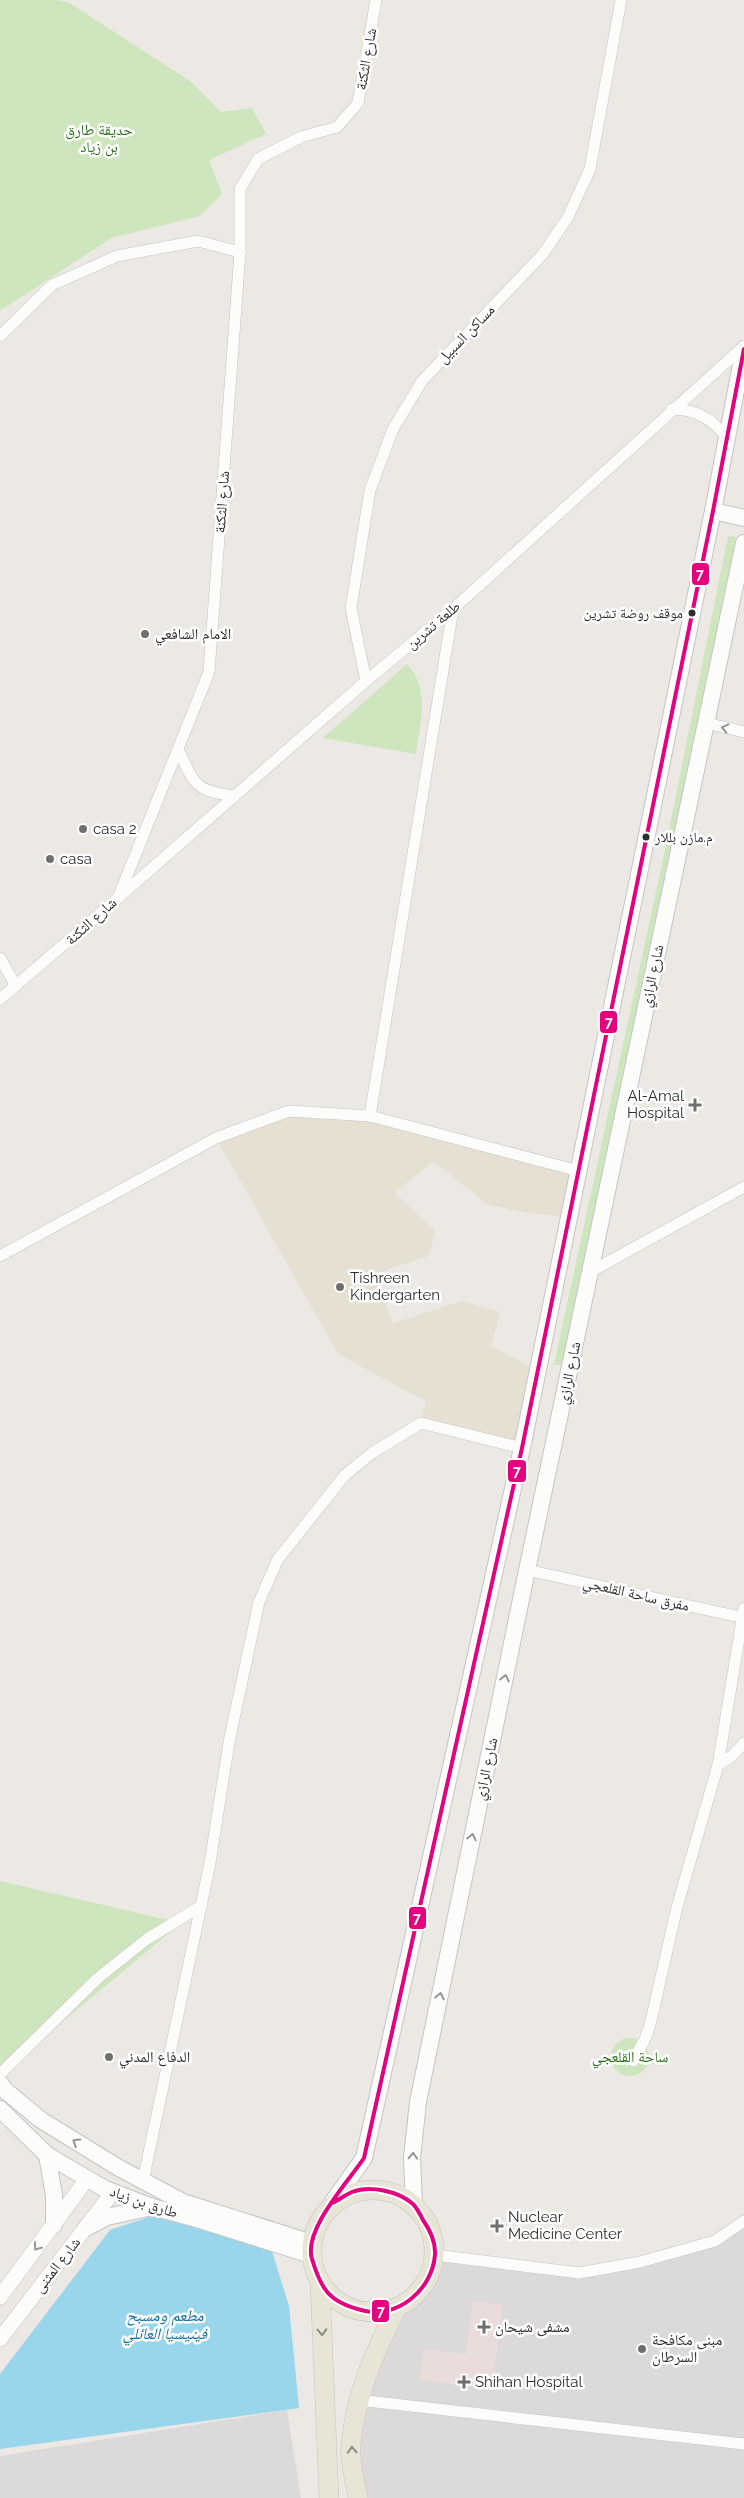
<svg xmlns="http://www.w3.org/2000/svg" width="744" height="2498" font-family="Raleway,'Noto Naskh Arabic',sans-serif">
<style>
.industrial{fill:#dcd9db}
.education{fill:#e6e0d3}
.medical{fill:#e9dcdb}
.green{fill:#cee6be}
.water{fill:#99d6ec}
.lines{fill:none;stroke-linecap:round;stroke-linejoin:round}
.minor-casing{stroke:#c5c4c5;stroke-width:12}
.tertiary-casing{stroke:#c5c4c5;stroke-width:16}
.secondary-casing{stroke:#c5c4c5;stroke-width:18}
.primary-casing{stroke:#c6c5c4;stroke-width:20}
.minor{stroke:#fcfcfb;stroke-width:11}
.tertiary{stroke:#fcfcfb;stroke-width:15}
.secondary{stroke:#fcfcfb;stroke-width:16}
.primary{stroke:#e8e4d6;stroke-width:19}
.bus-1-casing{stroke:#fff;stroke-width:8}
.bus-1{stroke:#e5007d;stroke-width:4}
.oneway{stroke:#959594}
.oneway2{stroke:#8b8982}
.bus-dot{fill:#2e2e2e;stroke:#fff;stroke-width:2}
.poi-dot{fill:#706f6e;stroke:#fff;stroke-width:2}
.labels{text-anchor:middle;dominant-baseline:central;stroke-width:5;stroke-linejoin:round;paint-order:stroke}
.bus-label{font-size:14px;fill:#2e2e2e;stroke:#fff;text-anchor:end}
.street-label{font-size:15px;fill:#2e2e2e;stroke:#fff}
.park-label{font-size:15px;fill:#2c6e1b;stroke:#fff}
.poi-label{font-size:15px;fill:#2e2e2e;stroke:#fff;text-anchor:start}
.water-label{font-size:16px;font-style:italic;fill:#0d6fa3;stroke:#fff}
.line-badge{stroke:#fff;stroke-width:2}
.badge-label{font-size:14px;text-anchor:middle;font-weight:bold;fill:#fff}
</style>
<rect width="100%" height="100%" fill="#ece8e4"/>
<g class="industrial">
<path d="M 744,2221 L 744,2498 L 358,2498 L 358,2400 L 397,2308 L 414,2297 L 426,2283 L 435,2255 L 579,2273 L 715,2241 Z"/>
<path d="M 287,2410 L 301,2498 L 0,2498 L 0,2456 Z"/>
</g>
<path class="education" d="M 289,1111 L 370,1116 L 579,1171 L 569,1217 L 527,1213 L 487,1204 L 433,1161 L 395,1193 L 435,1231 L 429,1256 L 374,1274 L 393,1323 L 462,1301 L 500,1312 L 491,1346 L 538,1371 L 522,1448 L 421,1423 L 426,1401 L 338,1354 L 216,1138 Z"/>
<path class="medical" d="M 473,2301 L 503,2305 L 492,2389 L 420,2380 L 424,2349 L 466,2354 Z"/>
<g class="green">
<path d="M 0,0 L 57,0 L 68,2 L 190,81 L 221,112 L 252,108 L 266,134 L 209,160 L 222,194 L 200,216 L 111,238 L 0,311 Z"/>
<path d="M 728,536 L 736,537 L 702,709 L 564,1365 L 554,1365 L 666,845 Z"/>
<path d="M 407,664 C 431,690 420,722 416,754 L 323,738 Z"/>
<path d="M 0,1881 L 181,1923 L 0,2074 Z"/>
<circle cx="630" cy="2057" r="19"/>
</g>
<path class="water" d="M 155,2215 L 272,2251 L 289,2306 L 299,2408 L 0,2449 L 0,2374 L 110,2230 Z"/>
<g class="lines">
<defs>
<g id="minor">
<path d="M 0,336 L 52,285 L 117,256 L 198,241 L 240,252"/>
<path d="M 672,409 C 696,409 713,419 727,438"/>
<path d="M 366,681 L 351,608 L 370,490 L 393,429 L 422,381 L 543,254 L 568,217 L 590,169 L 621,0"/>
<path d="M 706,723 L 744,732"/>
<path d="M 178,749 C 194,784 195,791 234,796"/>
<path d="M 119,897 L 366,681 L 453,609 L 744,346"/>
<path d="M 0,958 L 16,986"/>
<path d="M 0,999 L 118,898 L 209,672 L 240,252 L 240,189 L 258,159 L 301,137 L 337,127 L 358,103 L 376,0"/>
<path d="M 370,1116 L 453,609"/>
<path d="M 0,1256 L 216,1138 L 289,1111 L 370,1116 L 579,1171"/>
<path d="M 590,1272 L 744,1187"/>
<path d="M 527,1570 L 744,1618"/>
<path d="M 718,1765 L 732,1756 L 744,1743"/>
<path d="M 633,2061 L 645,2039 L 650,2025 L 677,1907 L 718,1765 L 744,1608"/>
<path d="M 0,2074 L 98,1978 L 147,1939 L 201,1906 L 210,1863 L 229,1742 L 259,1602 L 278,1559 L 345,1475 L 372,1453 L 421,1423 L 522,1448"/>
<path d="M 143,2181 L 201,1906"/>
<path d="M 435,2255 L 579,2273 L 640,2262 L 715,2241 L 744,2221"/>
<path d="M 358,2400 L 744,2444"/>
</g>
<g id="tertiary">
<path d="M 0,2297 L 87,2179"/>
<path d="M 0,2339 L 113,2192"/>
</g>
<g id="secondary">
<path d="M 713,511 L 744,518"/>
<path d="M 0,2083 L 6,2091 L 41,2120 L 119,2168 L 183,2202 L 312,2243"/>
<path d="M 0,2109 L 47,2155 L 105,2189 L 152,2207 L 197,2219 L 311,2255"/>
<path d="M 47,2155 L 54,2195 L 54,2225"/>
<path d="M 332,2203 L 364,2158 L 522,1448 L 713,511 L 744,349"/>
<path d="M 414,2205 L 412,2158 L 418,2102 L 527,1570 L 744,543"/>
<path d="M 86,2228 L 107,2217 L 152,2207"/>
</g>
<g id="primary">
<circle cx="373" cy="2251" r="61"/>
<path d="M 320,2283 L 329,2498"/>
<path d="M 358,2498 C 355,2481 349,2461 351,2444 C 355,2396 375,2351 397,2308"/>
</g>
</defs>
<use href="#minor" class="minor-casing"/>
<use href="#tertiary" class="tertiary-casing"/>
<use href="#secondary" class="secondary-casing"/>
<use href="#primary" class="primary-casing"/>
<use href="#minor" class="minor"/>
<use href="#tertiary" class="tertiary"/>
<use href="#secondary" class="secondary"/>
<use href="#primary" class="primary"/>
<defs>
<path id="bus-1" d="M 332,2203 C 339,2200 345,2195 352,2192 C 370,2185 398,2191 413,2204 C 417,2208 420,2214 423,2220 C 430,2230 436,2241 435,2255 C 432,2291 396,2320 361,2310 C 329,2302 321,2289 312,2259 C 303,2230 348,2182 364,2158 L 522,1448 L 713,511 L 744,349"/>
</defs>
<use href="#bus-1" class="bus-1-casing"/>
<use href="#bus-1" class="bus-1"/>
</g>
<defs><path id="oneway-chevron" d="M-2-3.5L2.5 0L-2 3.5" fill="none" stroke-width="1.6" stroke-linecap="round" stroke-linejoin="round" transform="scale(1.25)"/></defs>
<g class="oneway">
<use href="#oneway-chevron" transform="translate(725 728) rotate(-167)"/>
<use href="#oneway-chevron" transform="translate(505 1678) rotate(-78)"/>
<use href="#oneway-chevron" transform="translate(472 1837) rotate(-78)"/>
<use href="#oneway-chevron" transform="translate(440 1996) rotate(-78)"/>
<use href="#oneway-chevron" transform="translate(76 2142) rotate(-148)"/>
<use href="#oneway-chevron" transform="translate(413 2156) rotate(-87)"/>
<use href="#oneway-chevron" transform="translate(37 2247) rotate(127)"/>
</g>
<g class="oneway2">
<use href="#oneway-chevron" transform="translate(322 2332) rotate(88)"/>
<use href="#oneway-chevron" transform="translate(352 2450) rotate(-93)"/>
</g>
<g class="bus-dot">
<circle cx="692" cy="613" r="4.5"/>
<circle cx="646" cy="837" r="4.5"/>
</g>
<g class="poi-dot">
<circle cx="145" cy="634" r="5"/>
<circle cx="83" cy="829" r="5"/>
<circle cx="50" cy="859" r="5"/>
<path d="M692.5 1097.5h5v5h5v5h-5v5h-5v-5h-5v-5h5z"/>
<circle cx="340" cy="1287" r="5"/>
<circle cx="109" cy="2057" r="5"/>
<path d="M494.5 2218.5h5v5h5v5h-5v5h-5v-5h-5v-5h5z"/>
<path d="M481.5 2319.5h5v5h5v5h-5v5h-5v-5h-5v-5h5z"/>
<circle cx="642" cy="2349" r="5"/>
<path d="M461.5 2374.5h5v5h5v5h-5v5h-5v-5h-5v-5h5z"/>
</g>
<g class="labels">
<g class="bus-label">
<text x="683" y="613">موقف روضة تشرين</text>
<text x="655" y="837" text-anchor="start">م.مازن بللار</text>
</g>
<g class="street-label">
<text transform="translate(366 59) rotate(-80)">شارع الثكنة</text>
<text transform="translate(466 334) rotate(-46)">مساكن السبيل</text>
<text transform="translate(222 502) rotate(-86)">شارع الثكنة</text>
<text transform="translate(433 625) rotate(-40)">طلعة تشرين</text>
<text transform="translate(91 921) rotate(-42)">شارع الثكنة</text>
<text transform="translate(652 976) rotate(-78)">شارع الرازي</text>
<text transform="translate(569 1373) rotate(-78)">شارع الرازي</text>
<text transform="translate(636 1594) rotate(13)">مفرق ساحة القلعجي</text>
<text transform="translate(486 1769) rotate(-78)">شارع الرازي</text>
<text transform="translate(144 2202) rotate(19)">طارق بن زياد</text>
<text transform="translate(57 2265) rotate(-52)">شارع المثنى</text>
</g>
<g class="park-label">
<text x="99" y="130">حديقة طارق<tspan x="99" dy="17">بن زياد</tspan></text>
<text x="630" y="2057">ساحة القلعجي</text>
</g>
<g class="poi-label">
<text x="155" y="634">الامام الشافعي</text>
<text x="93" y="829">casa 2</text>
<text x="60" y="859">casa</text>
<text x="684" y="1096" text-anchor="end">Al-Amal<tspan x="684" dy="17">Hospital</tspan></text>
<text x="350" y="1278">Tishreen<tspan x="350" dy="17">Kindergarten</tspan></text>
<text x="119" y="2057">الدفاع المدني</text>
<text x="508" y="2217">Nuclear<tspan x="508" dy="17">Medicine Center</tspan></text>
<text x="495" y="2327">مشفى شيحان</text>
<text x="652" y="2340">مبنى مكافحة<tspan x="652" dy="17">السرطان</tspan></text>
<text x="475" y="2382">Shihan Hospital</text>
</g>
<g class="water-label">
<text x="165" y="2315">مطعم ومسبح<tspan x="165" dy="18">فينيسيا العائلي</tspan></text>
</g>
</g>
<g class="line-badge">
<rect x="691" y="562" width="19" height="24" rx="5" fill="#e5007d"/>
<rect x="599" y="1010" width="19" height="24" rx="5" fill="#e5007d"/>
<rect x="507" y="1459" width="20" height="24" rx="5" fill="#e5007d"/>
<rect x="408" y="1906" width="19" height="24" rx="5" fill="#e5007d"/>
<rect x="371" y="2299" width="19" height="24" rx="5" fill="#e5007d"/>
</g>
<g class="badge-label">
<text x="700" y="579">7</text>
<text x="609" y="1027">7</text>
<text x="517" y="1476">7</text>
<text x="417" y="1923">7</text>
<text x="381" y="2316">7</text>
</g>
</svg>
